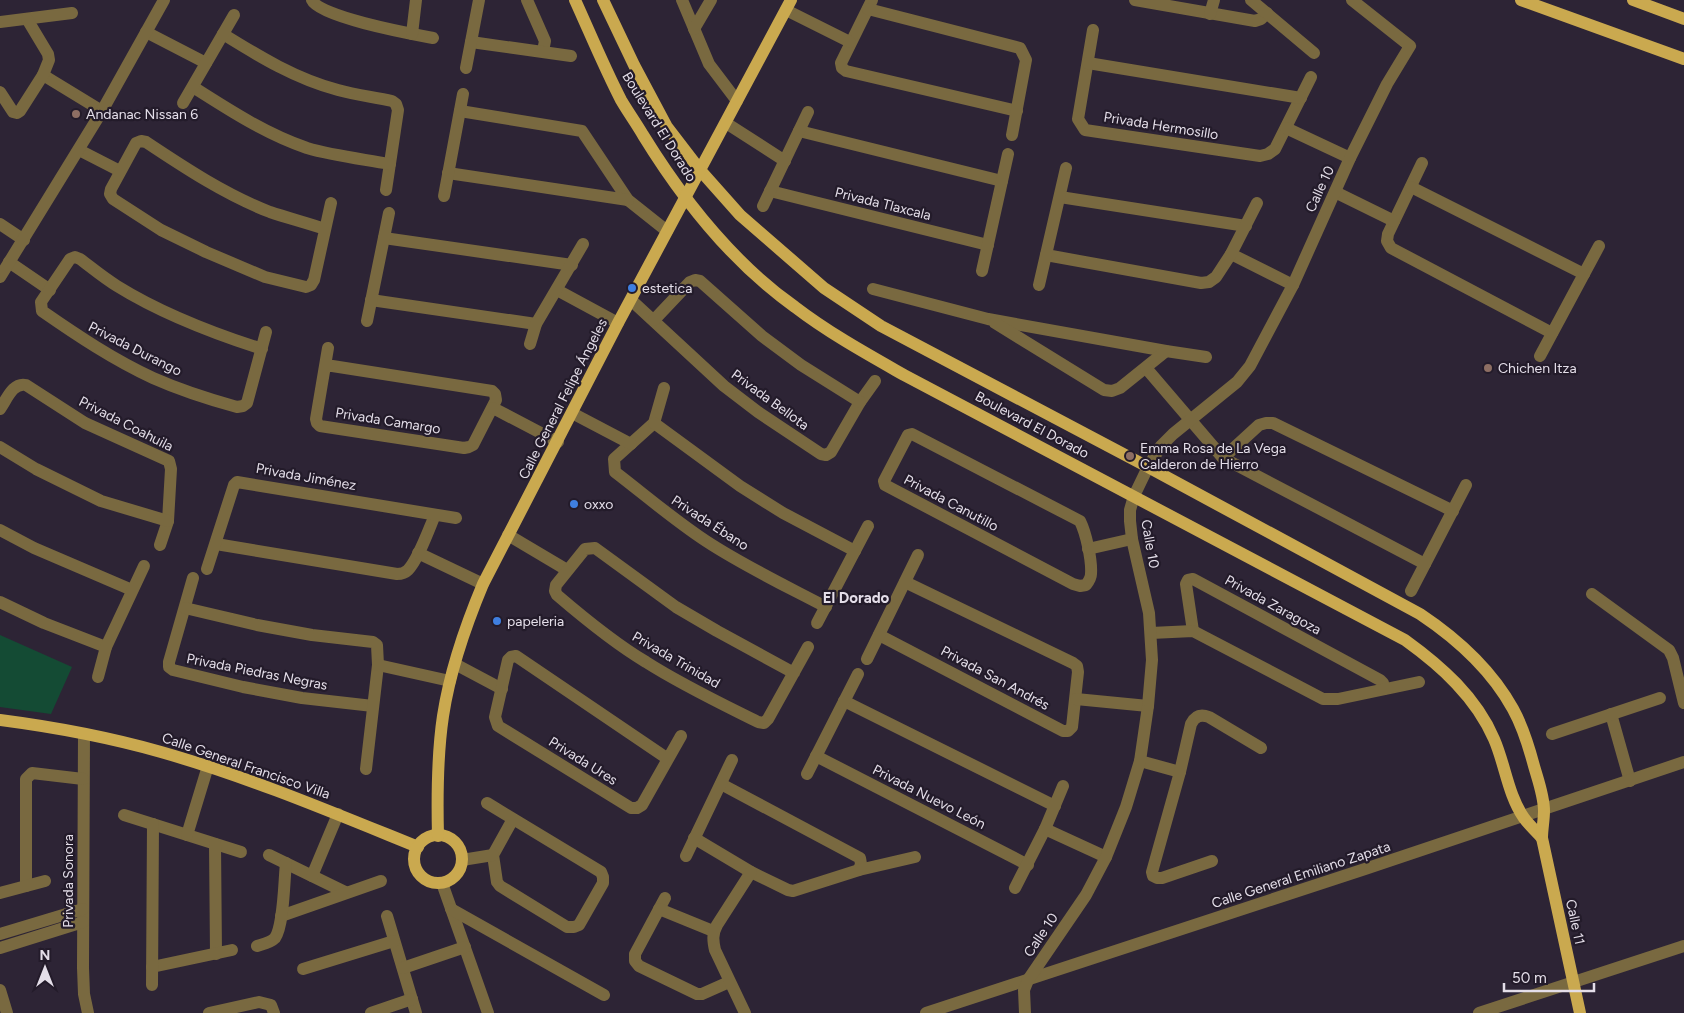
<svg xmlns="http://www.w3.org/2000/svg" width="1684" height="1013" font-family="Figtree,sans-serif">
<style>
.green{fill:#144b34}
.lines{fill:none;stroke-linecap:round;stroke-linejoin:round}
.minor{stroke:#796940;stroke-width:12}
.major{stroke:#caa94f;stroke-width:12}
.education-dot{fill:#8d6e63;stroke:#231b2a;stroke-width:2}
.shop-dot{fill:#3f7fe0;stroke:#231b2a;stroke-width:2}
.labels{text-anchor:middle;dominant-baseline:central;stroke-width:4.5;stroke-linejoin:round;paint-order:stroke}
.poi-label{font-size:14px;fill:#e4dee9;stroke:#231b2a;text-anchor:start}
.street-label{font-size:14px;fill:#e4dee9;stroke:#231b2a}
.neighbourhood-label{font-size:15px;font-weight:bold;fill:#e4dee9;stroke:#231b2a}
</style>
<rect width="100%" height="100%" fill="#2d2435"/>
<path class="green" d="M 0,635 L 72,667 L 51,714 L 0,707 Z"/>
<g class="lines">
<g class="minor">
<path d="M 312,0 C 319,17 412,34 433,38"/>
<path d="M 527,0 L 545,41 L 543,51"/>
<path d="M 682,0 L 709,64 L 737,101"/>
<path d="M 872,0 L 841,63 L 842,68 L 846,71 L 1017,111"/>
<path d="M 1135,0 L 1255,21 L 1261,19 L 1267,13"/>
<path d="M 1251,0 L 1314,53"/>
<path d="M 868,9 L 1020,48 L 1026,60 L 1012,135"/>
<path d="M 786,10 L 850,42"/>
<path d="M 1210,14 L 1214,0"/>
<path d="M 0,22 L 72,13"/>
<path d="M 694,29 L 711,0"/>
<path d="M 1093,30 L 1078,119 L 1085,130 L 1260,156 L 1268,154 L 1275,149 L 1311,77"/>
<path d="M 146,32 L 206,63"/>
<path d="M 223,34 C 260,57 296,79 338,90 C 356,95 374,97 392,101 L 396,104 L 398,110 L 386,190"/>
<path d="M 412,34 L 416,0"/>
<path d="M 471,42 L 571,56"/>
<path d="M 1088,63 L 1301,98"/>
<path d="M 466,68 L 479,0"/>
<path d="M 43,75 L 102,111"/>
<path d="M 193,87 C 229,110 266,134 307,148 C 334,156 363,159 390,164"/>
<path d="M 0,92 L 13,112 L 17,113 L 20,111 L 43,75 L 49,60 L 48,54 L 27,19"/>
<path d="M 183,103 L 234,15"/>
<path d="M 460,111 L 582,131 L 628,200 L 667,231"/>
<path d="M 726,123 L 785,161"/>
<path d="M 1286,128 L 1350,158"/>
<path d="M 799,131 L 1002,181"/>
<path d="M 79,150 L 120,171"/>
<path d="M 1422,163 L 1388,234 L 1387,241 L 1391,248 L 1552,333"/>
<path d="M 448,173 L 628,200"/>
<path d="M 1411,187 L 1584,274"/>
<path d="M 770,191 L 988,245"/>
<path d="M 1335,192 L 1394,221"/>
<path d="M 444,196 L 463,94"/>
<path d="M 1060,197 L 1246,226"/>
<path d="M 763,206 L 808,112"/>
<path d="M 0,224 L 24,240"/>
<path d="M 325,229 C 307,223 288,218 270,212 C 226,195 185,168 146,142 L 141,141 L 136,143 L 111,189 L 110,194 L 113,199 L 161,230 L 206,252 L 265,277 L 306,287 L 311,285 L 314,280 L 331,203"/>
<path d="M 384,238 L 572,265"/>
<path d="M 1231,254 L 1293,285"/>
<path d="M 1046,255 L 1201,283 L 1209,282 L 1216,277 L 1231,254 L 1257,203"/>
<path d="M 9,262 L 50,290"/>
<path d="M 982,271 L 1008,154"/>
<path d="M 0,277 L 102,111 L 164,0"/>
<path d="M 1039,285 L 1066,168"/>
<path d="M 873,289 L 988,319 L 1166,351 L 1206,357"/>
<path d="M 557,290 L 618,323"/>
<path d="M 371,300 L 536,324"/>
<path d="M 631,300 L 724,386 L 758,412 L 821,454 L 826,455 L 831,452 L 860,402 L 875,381"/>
<path d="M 654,320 L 690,282 L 695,280 L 700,281 L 762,336 L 801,365 L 860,402"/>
<path d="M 367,321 L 389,213"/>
<path d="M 995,323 L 1104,390 L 1112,391 L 1120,388 L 1166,351"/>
<path d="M 530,344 L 536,324 L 583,244"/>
<path d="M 262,349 C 212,333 162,314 117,286 C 104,278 92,268 80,259 L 75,257 L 70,259 L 41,302 L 42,311 C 78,336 114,360 153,378 C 180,390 208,399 237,407 L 243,406 L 247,403 L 266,332"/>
<path d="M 1540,356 L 1599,246"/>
<path d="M 326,365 L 492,391 L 495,394 L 496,400 L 473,445 L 469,447 L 464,448 L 320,426 L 317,423 L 316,419 L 328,348"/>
<path d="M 1146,368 L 1223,458 L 1425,564"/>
<path d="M 664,388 L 654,423 L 614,459 L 615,472 C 645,495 674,520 706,541 C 744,566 786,586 826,607"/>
<path d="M 493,408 L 558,442"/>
<path d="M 0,409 C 7,399 13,382 26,385 L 85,423 L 169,461 L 171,469 L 168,521 L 160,545"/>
<path d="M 572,413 L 631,444"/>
<path d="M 654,423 L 740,486 L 783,513 L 855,551"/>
<path d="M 912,434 L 1080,521 C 1086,533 1092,560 1091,574 C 1091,578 1089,581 1086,585 L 1080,586 L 1073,584 L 885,485 L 884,481 L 908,435 Z"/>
<path d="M 0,447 L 36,469 L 101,501 L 168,521"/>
<path d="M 1223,458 L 1259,425 L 1266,423 L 1273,423 L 1453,511"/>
<path d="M 0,530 L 34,548 L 132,590"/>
<path d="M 508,535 L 567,570"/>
<path d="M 216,544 L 397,574 C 401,574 405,573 408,570 C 418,560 429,529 435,515"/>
<path d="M 1088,549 L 1132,539"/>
<path d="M 418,553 L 483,584"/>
<path d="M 207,569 L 234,485 L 237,482 L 456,518"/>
<path d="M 193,578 L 169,662 L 169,667 L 173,670 L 243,687 L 302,698 L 373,706"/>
<path d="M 1411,591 L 1466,485"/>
<path d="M 1592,594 L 1669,650 L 1673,658 L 1684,703"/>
<path d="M 0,602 L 44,623 L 106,647"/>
<path d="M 185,608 L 257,625 L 312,635 L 373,642 L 377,645 L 378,665 L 366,769"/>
<path d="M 817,623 L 868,526"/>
<path d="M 1193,631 L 1186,584 L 1188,580 L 1193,579 L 1380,680 L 1383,683 L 1384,689"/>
<path d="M 1151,633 L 1193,631 L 1323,699 L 1338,699 L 1419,682"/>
<path d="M 879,635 L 1063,731 L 1068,731 L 1072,727 L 1078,672 L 1077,666 L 1073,663 L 905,582"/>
<path d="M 867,659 L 918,555"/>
<path d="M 455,664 L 502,689"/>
<path d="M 378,665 L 450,681"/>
<path d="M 794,673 L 717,631 L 676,607 L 595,548 L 585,549 L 556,585 L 555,591 L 557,595 C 585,619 614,643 646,662 C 682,685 720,703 758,722 L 764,723 L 768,719 L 808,647"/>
<path d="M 98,677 L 106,647 L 144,566"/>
<path d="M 1076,699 L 1148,706"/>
<path d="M 844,701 L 1055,806"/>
<path d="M 1611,714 L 1630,781"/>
<path d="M 84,734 L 83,968 L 84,994 L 88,1013"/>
<path d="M 1552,734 L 1660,698"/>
<path d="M 816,756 L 1028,865"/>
<path d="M 668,759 L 516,656 L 511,657 L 508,660 L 495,717 L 498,726 L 631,808 L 637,808 L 642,805 L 681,736"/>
<path d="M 1140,761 L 1180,772"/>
<path d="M 807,774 L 858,674"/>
<path d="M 721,784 L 860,858 L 861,864 L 859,870"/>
<path d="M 487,803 L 601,872 L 603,877 L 603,883 L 579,925 L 574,927 L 567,927 L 500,886 L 497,882 L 493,855 L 513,819"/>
<path d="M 124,815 L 241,852"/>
<path d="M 1045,829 L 1106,857"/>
<path d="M 187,835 L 208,766"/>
<path d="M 694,838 L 751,872 L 788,890 L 793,891 L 859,870 L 915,857"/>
<path d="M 215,844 L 216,954"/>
<path d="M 269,855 L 345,892"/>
<path d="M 686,856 L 732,760"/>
<path d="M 462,860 L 493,855"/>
<path d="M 1212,861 L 1162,878 L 1157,878 L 1153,876 L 1152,872 L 1180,772 L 1191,724 C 1195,716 1201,714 1209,717 L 1261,748"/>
<path d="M 312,876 L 338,814"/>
<path d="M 442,883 L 488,1013"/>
<path d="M 26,886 L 26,779 L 32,773 L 83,779"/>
<path d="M 1015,888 L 1045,829 L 1063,786"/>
<path d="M 0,893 L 45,881"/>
<path d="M 665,898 L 635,954 L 635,961 L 639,966 L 697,994 L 702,994 L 729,982"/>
<path d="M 451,909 L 604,995"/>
<path d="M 659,909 L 713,931"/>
<path d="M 281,916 L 381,881"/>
<path d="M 387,916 L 416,1013"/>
<path d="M 0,934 L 83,909"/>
<path d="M 257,946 C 263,944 270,943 275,938 C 284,925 284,880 286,863"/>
<path d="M 0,948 L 83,922"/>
<path d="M 152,967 L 232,950"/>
<path d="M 403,968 L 465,947"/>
<path d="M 303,969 L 394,941"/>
<path d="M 152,985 L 153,824"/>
<path d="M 0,990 L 7,1013"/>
<path d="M 209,1013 L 259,1002 L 271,1005 L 274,1013"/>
<path d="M 371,1013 L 412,999"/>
<path d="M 745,1013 L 715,950 C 713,941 712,934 717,925 L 751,872"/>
<path d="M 926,1013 L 1365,869 L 1684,762"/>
<path d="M 1025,1013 L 1024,990 L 1028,980 L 1086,895 L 1106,857 L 1126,807 L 1140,761 L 1148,706 L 1152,660 L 1149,613 L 1132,539 L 1130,521 L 1130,510 L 1134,496 L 1148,467 L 1161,446 L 1173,434 L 1237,382 L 1250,366 L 1293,285 L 1350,158 L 1387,84 L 1410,46 L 1352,0"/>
<path d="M 1479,1013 L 1684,946"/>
</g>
<g class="major">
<path d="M 575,0 C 590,33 604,67 621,100 C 628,112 636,123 643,135 C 683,200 733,263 795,307 C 829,333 867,354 904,375 L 1405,640 C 1441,666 1476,697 1494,739 C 1505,764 1508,795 1524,818 C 1529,825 1536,831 1542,838"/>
<path d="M 603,0 L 634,65 L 667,127 L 700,170 L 740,215 L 824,288 L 881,326 L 1148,467 L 1420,614 C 1456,638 1491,669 1513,709 C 1523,727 1529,747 1534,766 C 1538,780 1544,796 1544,811 C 1544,820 1542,829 1542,838 L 1580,1013"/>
<path d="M 1521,0 L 1684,59"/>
<path d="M 1633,0 L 1684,19"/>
<path d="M 0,720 C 54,727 108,737 161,752 C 249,777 334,813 418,847"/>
<circle cx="438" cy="859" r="24"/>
<path d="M 438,836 C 437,796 437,756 443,716 C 450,670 465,627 483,584 L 618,323 L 791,0"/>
</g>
</g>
<g class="education-dot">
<circle cx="76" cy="114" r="5"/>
<circle cx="1488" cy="368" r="5"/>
<circle cx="1130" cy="456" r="5"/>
</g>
<g class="shop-dot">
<circle cx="632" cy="288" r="5"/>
<circle cx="574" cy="504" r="5"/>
<circle cx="497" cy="621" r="5"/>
</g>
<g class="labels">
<g class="poi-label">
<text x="86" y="114">Andanac Nissan 6</text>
<text x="642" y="288">estetica</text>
<text x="1498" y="368">Chichen Itza</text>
<text x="1140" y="448">Emma Rosa de La Vega<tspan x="1140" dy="16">Calderon de Hierro</tspan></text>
<text x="584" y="504">oxxo</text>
<text x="507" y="621">papeleria</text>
</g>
<g class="street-label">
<text transform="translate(1161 126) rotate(9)">Privada Hermosillo</text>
<text transform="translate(659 127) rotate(58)">Boulevard El Dorado</text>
<text transform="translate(1320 189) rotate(-65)">Calle 10</text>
<text transform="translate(883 204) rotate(14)">Privada Tlaxcala</text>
<text transform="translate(135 349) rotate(27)">Privada Durango</text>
<text transform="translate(563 399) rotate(-63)">Calle General Felipe Ángeles</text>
<text transform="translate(770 400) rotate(36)">Privada Bellota</text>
<text transform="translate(388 421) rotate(9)">Privada Camargo</text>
<text transform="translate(126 424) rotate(27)">Privada Coahuila</text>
<text transform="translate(1032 425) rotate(28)">Boulevard El Dorado</text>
<text transform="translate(306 477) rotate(10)">Privada Jiménez</text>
<text transform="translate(951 503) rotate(28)">Privada Canutillo</text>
<text transform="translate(710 523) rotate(33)">Privada Ébano</text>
<text transform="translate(1150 544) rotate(80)">Calle 10</text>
<text transform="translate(1273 605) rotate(29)">Privada Zaragoza</text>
<text transform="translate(676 660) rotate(30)">Privada Trinidad</text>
<text transform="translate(257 672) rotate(11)">Privada Piedras Negras</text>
<text transform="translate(995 678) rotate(28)">Privada San Andrés</text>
<text transform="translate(583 761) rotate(32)">Privada Ures</text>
<text transform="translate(246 766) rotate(19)">Calle General Francisco Villa</text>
<text transform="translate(929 797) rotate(27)">Privada Nuevo León</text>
<text transform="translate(1301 875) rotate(-18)">Calle General Emiliano Zapata</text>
<text transform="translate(68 881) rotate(-90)">Privada Sonora</text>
<text transform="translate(1575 922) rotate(78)">Calle 11</text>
<text transform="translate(1041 935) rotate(-56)">Calle 10</text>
</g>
<g class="neighbourhood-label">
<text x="856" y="598">El Dorado</text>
</g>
</g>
<g transform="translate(45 968)" stroke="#231b2a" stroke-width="4" paint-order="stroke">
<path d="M0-4L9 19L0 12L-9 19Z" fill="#e4dee9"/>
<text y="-8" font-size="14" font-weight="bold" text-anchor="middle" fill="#e4dee9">N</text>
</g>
<path d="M1504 983v8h90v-8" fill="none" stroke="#e4dee9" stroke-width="2.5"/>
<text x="1512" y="983" font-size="15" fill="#e4dee9" stroke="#231b2a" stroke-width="4" paint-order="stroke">50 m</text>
</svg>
